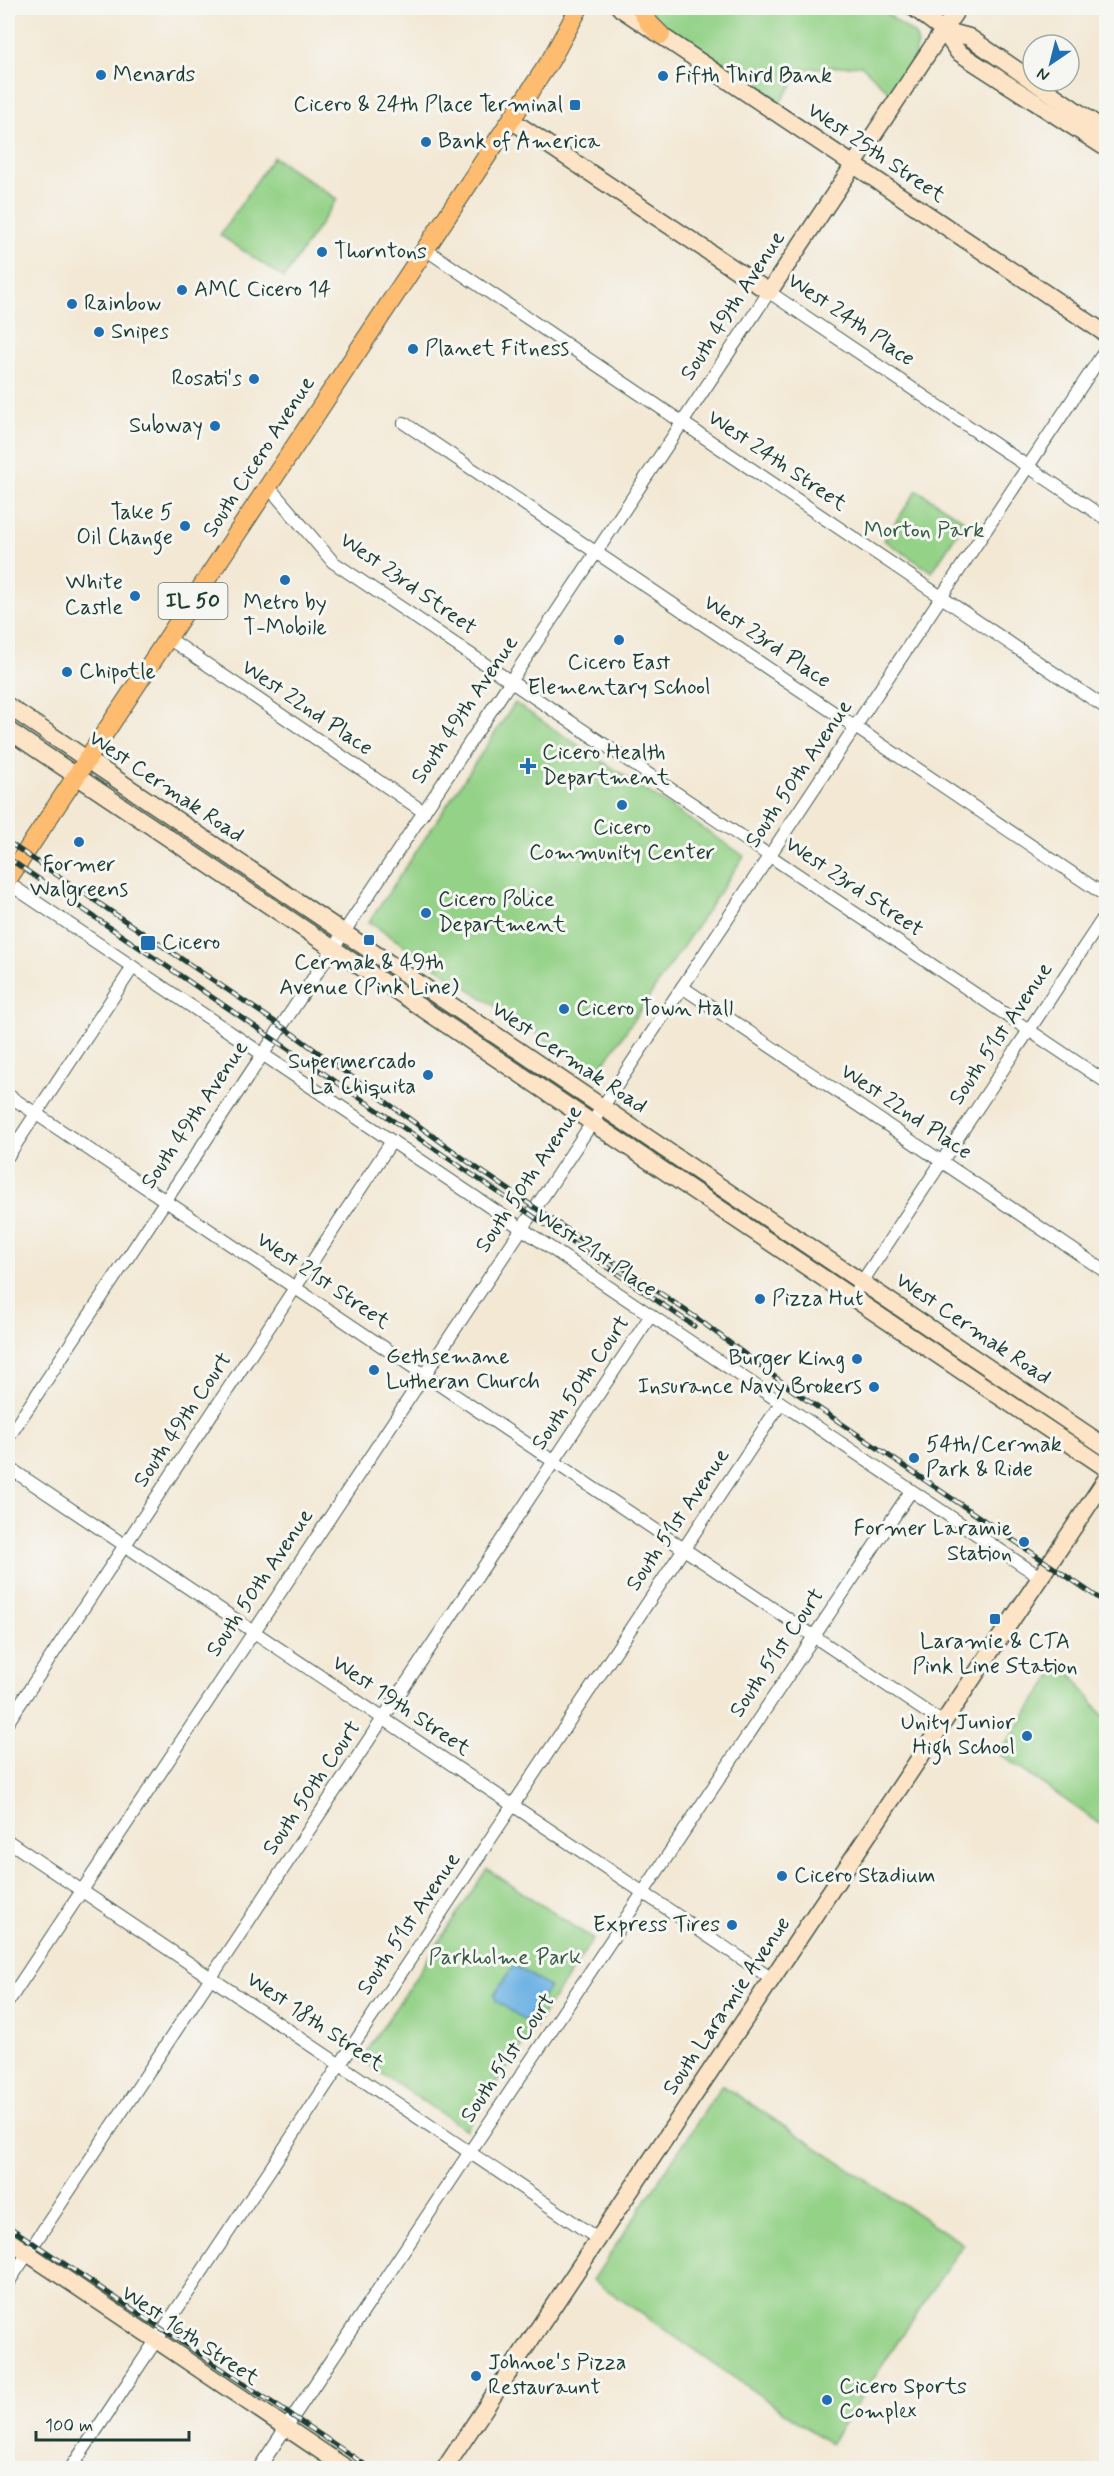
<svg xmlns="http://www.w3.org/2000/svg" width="1114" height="2476" font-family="Mynerve,sans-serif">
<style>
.green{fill:#94d288;stroke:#5a885e;stroke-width:1.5}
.water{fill:#70b3e5;stroke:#48788c;stroke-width:1.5}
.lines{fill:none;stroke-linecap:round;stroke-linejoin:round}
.street-casing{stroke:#3f574c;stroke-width:14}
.secondary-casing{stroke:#3f574c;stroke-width:19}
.primary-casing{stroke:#3f574c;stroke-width:20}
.street{stroke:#fff;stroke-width:12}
.secondary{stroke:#fee4c6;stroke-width:16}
.primary{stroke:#fdbc70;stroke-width:18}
.rail-casing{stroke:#1f3d34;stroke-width:5}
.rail{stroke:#f6f6f2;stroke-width:3;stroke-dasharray:9;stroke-linecap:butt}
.poi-dot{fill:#1f6fb2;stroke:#f6f6f2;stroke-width:2}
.labels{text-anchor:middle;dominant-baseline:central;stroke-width:6;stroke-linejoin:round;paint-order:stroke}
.shield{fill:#f6f6f2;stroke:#60746d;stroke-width:1.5}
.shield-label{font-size:21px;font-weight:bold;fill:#1f3d34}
.poi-label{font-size:22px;fill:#1f3d34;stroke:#f6f6f2;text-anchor:start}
.street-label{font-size:22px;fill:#1f3d34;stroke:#f6f6f2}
.park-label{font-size:22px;fill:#365b45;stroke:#f6f6f2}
</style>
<rect width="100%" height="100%" fill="#f6f6f2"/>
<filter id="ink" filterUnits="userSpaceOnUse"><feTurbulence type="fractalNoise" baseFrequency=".0167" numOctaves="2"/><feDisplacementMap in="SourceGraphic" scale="12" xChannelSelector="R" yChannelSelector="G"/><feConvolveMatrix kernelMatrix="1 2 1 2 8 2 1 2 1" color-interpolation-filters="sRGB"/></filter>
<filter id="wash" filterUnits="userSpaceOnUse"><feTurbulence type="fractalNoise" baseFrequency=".008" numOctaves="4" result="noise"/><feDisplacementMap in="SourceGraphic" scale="24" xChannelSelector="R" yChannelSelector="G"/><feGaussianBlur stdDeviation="1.35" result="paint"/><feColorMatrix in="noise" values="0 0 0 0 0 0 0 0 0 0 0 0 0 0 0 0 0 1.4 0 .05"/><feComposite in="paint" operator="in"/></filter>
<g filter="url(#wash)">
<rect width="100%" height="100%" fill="#f3e8d4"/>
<g class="green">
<path d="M 651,8 L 879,8 L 915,35 L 918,44 L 914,58 L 893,91 L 888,91 L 861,65 L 803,69 L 779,104 L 665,27 L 653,17 Z"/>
<path d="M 273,157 L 337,199 L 284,278 L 220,235 Z"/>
<path d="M 917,490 L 965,521 L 932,572 L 884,540 Z"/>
<path d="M 515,703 L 744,856 L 597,1074 L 369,922 Z"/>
<path d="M 1062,1661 L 1106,1720 L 1106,1828 L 999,1754 Z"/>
<path d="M 487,1869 L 593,1939 L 466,2130 L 361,2060 Z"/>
<path d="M 722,2085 L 963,2244 L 830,2444 L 593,2280 Z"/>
</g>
<path class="water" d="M 514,1965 L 549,1987 L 526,2021 L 496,2001 L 494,1995 Z"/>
</g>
<g filter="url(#ink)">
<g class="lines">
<defs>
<g id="street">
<path d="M 425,249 L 1106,708"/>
<path d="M 404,423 L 1106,896"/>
<path d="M 268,486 L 333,562 L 1106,1082"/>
<path d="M 168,638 L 424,812"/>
<path d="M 8,883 L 1040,1577"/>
<path d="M 682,987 L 1106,1272"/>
<path d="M 8,1095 L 943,1723"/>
<path d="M 8,1156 L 133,967"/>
<path d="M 852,1297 L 1106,914"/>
<path d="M 8,1438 L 769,292 L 1106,519"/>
<path d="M 8,1467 L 772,1979"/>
<path d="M 8,1722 L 392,1141"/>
<path d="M 8,1841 L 598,2239"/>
<path d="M 8,2002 L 1106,349"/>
<path d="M 8,2283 L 651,1315"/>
<path d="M 71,2468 L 781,1403"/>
<path d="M 259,2468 L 911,1491"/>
</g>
<g id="secondary">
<path d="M 620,8 L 1106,334"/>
<path d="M 914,8 L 943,30 L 958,52 L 1106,148"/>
<path d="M 943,30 L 969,37 L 1106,131"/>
<path d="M 511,120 L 769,292 L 958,8"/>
<path d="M 8,706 L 1106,1447"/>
<path d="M 8,730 L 1106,1468"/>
<path d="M 8,2240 L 346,2468"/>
<path d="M 445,2468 L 1106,1479"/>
</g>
<g id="primary">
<path d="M 640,8 L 649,23 L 661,35"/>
<path d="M 8,879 L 550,61 L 579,8"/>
</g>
</defs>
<use href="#street" class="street-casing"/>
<use href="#secondary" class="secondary-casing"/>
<use href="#primary" class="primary-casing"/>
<use href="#street" class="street"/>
<use href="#secondary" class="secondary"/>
<use href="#primary" class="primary"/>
<defs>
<g id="rail">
<path d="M 8,842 L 293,1034 L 474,1166 L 698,1319 L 795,1392 L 1106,1603"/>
<path d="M 8,858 L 694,1326"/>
<path d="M 8,2226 L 370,2468"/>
</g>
</defs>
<use href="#rail" class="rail-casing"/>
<use href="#rail" class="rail"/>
</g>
</g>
<g class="poi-dot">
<circle cx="101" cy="75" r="6"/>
<circle cx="663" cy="76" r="6"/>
<rect x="569" y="99" width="12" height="12" rx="3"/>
<circle cx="426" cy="142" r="6"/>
<circle cx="322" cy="252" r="6"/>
<circle cx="182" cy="290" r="6"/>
<circle cx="72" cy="304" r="6"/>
<circle cx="99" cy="332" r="6"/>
<circle cx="413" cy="349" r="6"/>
<circle cx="254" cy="379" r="6"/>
<circle cx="215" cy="426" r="6"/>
<circle cx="185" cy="526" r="6"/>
<circle cx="285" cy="580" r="6"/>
<circle cx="135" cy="596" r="6"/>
<circle cx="619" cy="640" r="6"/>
<circle cx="67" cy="672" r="6"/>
<path d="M525 757h6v6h6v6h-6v6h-6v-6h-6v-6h6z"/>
<circle cx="622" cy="805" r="6"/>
<circle cx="79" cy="842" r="6"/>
<circle cx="426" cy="913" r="6"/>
<rect x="363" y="934" width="12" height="12" rx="3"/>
<rect x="140" y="935" width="16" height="16" rx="3"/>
<circle cx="564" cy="1009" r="6"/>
<circle cx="428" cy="1075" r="6"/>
<circle cx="760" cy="1299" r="6"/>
<circle cx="857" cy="1359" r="6"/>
<circle cx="374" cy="1370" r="6"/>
<circle cx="874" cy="1387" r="6"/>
<circle cx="914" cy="1458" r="6"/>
<circle cx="1024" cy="1542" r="6"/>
<rect x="989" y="1613" width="12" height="12" rx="3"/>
<circle cx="1027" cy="1736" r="6"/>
<circle cx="782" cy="1876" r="6"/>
<circle cx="732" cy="1925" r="6"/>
<circle cx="476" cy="2376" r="6"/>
<circle cx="827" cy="2400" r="6"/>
</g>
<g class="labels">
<rect class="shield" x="158.5" y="583" width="69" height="36" rx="4.5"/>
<g class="shield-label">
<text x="193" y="601">IL 50</text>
</g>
<g class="poi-label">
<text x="113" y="75">Menards</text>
<text x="675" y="76">Fifth Third Bank</text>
<text x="563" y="105" text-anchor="end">Cicero &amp; 24th Place Terminal</text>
<text x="438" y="142">Bank of America</text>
<text x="334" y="252">Thorntons</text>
<text x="194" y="290">AMC Cicero 14</text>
<text x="84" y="304">Rainbow</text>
<text x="111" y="332">Snipes</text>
<text x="425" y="349">Planet Fitness</text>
<text x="242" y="379" text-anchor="end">Rosati's</text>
<text x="203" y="426" text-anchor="end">Subway</text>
<text x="173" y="513" text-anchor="end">Take 5<tspan x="173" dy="25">Oil Change</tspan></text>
<text x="123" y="583" text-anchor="end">White<tspan x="123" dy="25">Castle</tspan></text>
<text x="285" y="603" text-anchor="middle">Metro by<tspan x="285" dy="25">T-Mobile</tspan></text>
<text x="619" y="663" text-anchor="middle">Cicero East<tspan x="619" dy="25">Elementary School</tspan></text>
<text x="79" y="672">Chipotle</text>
<text x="542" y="753">Cicero Health<tspan x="542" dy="25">Department</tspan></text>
<text x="622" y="828" text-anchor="middle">Cicero<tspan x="622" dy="25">Community Center</tspan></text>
<text x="79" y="865" text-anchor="middle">Former<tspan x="79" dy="25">Walgreens</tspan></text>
<text x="438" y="900">Cicero Police<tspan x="438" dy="25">Department</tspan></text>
<text x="162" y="943">Cicero</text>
<text x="369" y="963" text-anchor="middle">Cermak &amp; 49th<tspan x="369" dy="25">Avenue (Pink Line)</tspan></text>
<text x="576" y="1009">Cicero Town Hall</text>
<text x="416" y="1062" text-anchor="end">Supermercado<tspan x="416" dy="25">La Chiquita</tspan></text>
<text x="772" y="1299">Pizza Hut</text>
<text x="386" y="1357">Gethsemane<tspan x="386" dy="25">Lutheran Church</tspan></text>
<text x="845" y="1359" text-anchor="end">Burger King</text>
<text x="862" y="1387" text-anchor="end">Insurance Navy Brokers</text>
<text x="926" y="1445">54th/Cermak<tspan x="926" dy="25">Park &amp; Ride</tspan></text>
<text x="1012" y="1529" text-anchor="end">Former Laramie<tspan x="1012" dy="25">Station</tspan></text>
<text x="995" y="1642" text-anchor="middle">Laramie &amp; CTA<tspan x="995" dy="25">Pink Line Station</tspan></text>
<text x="1015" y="1723" text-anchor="end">Unity Junior<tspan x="1015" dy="25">High School</tspan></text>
<text x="794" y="1876">Cicero Stadium</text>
<text x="720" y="1925" text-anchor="end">Express Tires</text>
<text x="488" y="2363">Johnoe's Pizza<tspan x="488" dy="25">Restauraunt</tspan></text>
<text x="839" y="2387">Cicero Sports<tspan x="839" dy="25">Complex</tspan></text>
</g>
<g class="street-label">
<text transform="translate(876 153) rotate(34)">West 25th Street</text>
<text transform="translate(733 306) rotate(-57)">South 49th Avenue</text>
<text transform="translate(851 320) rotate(34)">West 24th Place</text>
<text transform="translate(259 457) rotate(-57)">South Cicero Avenue</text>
<text transform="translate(777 461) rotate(34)">West 24th Street</text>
<text transform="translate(408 584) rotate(35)">West 23rd Street</text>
<text transform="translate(767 642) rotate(34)">West 23rd Place</text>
<text transform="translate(307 708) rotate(34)">West 22nd Place</text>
<text transform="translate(465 710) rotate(-56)">South 49th Avenue</text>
<text transform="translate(799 774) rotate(-56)">South 50th Avenue</text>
<text transform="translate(166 787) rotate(34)">West Cermak Road</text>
<text transform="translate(854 887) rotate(34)">West 23rd Street</text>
<text transform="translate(1001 1034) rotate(-56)">South 51st Avenue</text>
<text transform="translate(569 1058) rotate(34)">West Cermak Road</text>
<text transform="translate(906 1112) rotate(34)">West 22nd Place</text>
<text transform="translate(195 1115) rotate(-56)">South 49th Avenue</text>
<text transform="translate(529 1179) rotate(-56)">South 50th Avenue</text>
<text transform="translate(596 1253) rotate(34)">West 21st Place</text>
<text transform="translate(323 1281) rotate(34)">West 21st Street</text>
<text transform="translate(973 1329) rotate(34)">West Cermak Road</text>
<text transform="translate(581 1383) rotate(-56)">South 50th Court</text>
<text transform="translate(183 1420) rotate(-56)">South 49th Court</text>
<text transform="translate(678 1520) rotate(-56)">South 51st Avenue</text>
<text transform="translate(260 1583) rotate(-56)">South 50th Avenue</text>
<text transform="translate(777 1653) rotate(-56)">South 51st Court</text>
<text transform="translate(401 1706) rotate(34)">West 19th Street</text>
<text transform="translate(312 1788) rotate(-56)">South 50th Court</text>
<text transform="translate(409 1924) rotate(-56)">South 51st Avenue</text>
<text transform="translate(727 2006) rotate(-56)">South Laramie Avenue</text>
<text transform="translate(315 2022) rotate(34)">West 18th Street</text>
<text transform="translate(508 2058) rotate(-56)">South 51st Court</text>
<text transform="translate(190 2336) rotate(34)">West 16th Street</text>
</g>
<g class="park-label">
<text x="924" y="531">Morton Park</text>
<text x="505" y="1958">Parkholme Park</text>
</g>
</g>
<rect width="1114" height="2476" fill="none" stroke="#f6f6f2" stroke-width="30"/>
<g transform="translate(1051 63) rotate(215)"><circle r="28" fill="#f6f6f2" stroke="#a0aca6" stroke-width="1.5"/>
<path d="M0-4.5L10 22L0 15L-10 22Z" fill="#1f6fb2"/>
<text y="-9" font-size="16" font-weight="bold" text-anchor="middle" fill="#1f3d34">N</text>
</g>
<path d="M36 2431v9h153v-9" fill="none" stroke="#1f3d34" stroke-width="3"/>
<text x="45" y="2431" font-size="18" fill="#1f3d34" stroke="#f6f6f2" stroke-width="4.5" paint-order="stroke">100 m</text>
</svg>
